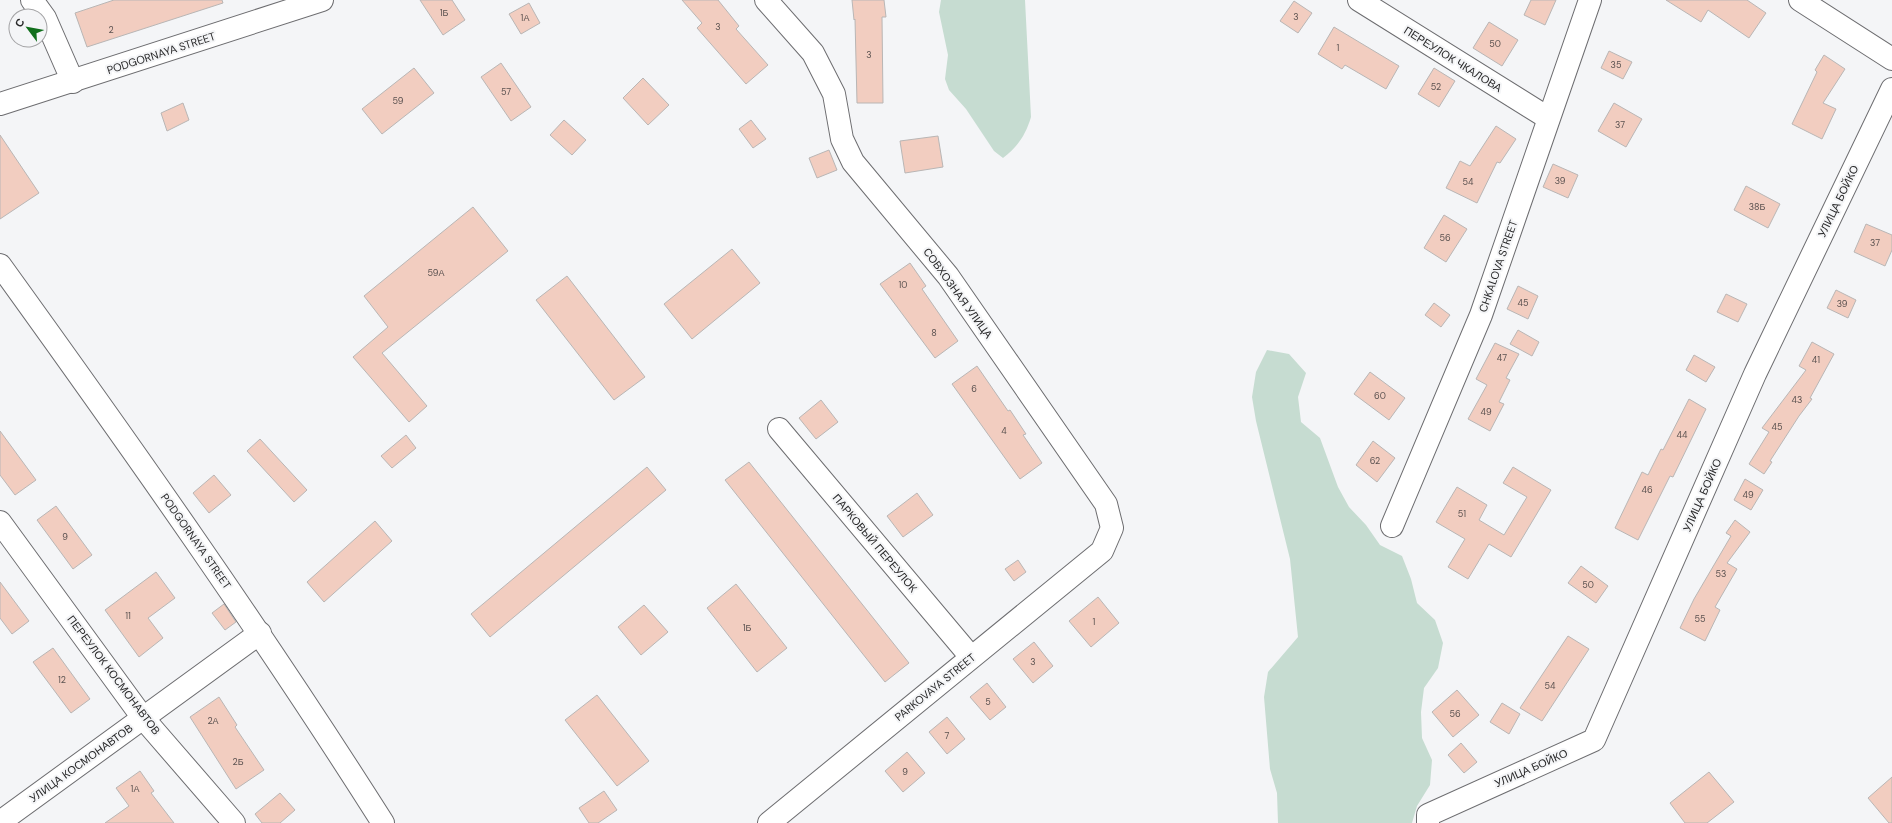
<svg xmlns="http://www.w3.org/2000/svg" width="1892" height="823" font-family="'DM Sans',sans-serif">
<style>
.green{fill:#c6dcd1}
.building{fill:#f2cdc0;stroke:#b9b6b5}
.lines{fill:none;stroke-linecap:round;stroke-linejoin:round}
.minor-casing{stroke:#6d6d70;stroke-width:24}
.major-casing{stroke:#6d6d70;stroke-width:24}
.minor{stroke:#fff;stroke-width:22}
.major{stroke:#fff;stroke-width:22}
.labels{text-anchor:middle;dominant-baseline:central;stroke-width:4;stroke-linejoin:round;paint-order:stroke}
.number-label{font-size:9px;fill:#5b5250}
.street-label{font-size:11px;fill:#29292a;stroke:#f4f5f7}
</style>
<rect width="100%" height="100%" fill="#f4f5f7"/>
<g class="green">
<path d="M 941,0 L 1025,0 L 1031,117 C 1026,134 1018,147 1003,158 L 994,151 L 966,109 L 949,90 L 945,79 L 948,55 L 939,12 Z"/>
<path d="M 1267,350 L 1289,354 L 1306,373 L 1298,397 L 1301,422 L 1320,438 L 1338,487 L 1349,507 L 1366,525 L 1380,545 L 1402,556 L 1411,579 L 1417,603 L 1435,620 L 1443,643 L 1438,668 L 1424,688 L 1421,712 L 1422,738 L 1432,760 L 1430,785 L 1417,806 L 1412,823 L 1278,823 L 1277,793 L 1270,769 L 1264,697 L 1268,672 L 1298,637 L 1290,559 L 1256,421 L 1252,397 L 1256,372 Z"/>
</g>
<g class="building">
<path d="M 114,0 L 222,0 L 223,3 L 87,47 L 75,13 Z"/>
<path d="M 420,0 L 452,0 L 465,20 L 443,35 Z"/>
<path d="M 682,0 L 718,0 L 739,26 L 736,29 L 768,65 L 746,84 L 697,28 L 702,23 Z"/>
<path d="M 852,0 L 884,0 L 886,17 L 882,17 L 883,103 L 857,103 L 855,19 L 854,20 Z"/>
<path d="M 1531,0 L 1556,0 L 1545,25 L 1524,15 Z"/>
<path d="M 1666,0 L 1747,0 L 1766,13 L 1749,38 L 1708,10 L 1701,22 Z"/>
<path d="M 1294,1 L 1312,13 L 1298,33 L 1280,21 Z"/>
<path d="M 529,3 L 540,23 L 521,34 L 509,14 Z"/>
<path d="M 1489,22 L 1518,40 L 1502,66 L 1473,48 Z"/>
<path d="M 1334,27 L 1399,66 L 1386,89 L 1345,65 L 1342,69 L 1318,54 Z"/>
<path d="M 1609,51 L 1632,62 L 1623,79 L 1601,68 Z"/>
<path d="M 1824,55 L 1845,69 L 1823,103 L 1836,109 L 1822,139 L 1792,124 L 1817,72 L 1815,70 Z"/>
<path d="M 501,63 L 531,107 L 511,121 L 481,77 Z"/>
<path d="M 414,68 L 434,93 L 382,134 L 362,109 Z"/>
<path d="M 1434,68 L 1455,81 L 1439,107 L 1418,94 Z"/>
<path d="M 643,78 L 669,105 L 648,125 L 623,98 Z"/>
<path d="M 183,103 L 189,120 L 167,131 L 161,113 Z"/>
<path d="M 1614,103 L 1642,119 L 1626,147 L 1598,131 Z"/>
<path d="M 564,120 L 586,140 L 572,155 L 550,135 Z"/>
<path d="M 751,120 L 766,139 L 753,148 L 739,129 Z"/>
<path d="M 1496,126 L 1516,139 L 1500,163 L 1497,162 L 1477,203 L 1446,188 L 1460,161 L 1470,166 Z"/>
<path d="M 0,135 L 39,193 L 0,219 Z"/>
<path d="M 938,136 L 943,167 L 905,173 L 900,141 Z"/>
<path d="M 829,150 L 837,170 L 817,178 L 809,158 Z"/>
<path d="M 1553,164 L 1578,175 L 1568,198 L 1543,187 Z"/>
<path d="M 1746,186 L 1780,204 L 1768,228 L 1734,210 Z"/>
<path d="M 473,207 L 508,251 L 382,353 L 427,406 L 409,422 L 353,357 L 388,327 L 364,296 Z"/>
<path d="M 1444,215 L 1467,229 L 1446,262 L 1424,248 Z"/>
<path d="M 1866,224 L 1892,235 L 1892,250 L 1885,266 L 1854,252 Z"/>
<path d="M 732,249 L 760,283 L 692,339 L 664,304 Z"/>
<path d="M 910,263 L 926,286 L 922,289 L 958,341 L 935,358 L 880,284 Z"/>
<path d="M 567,276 L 645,377 L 614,400 L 536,300 Z"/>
<path d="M 1518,286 L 1538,296 L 1528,319 L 1507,309 Z"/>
<path d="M 1836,290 L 1856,300 L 1848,318 L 1827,308 Z"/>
<path d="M 1726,294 L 1747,304 L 1738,322 L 1717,312 Z"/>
<path d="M 1434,303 L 1450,315 L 1441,327 L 1425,315 Z"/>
<path d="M 1518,330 L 1539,342 L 1532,356 L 1510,344 Z"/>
<path d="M 1812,342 L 1834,354 L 1810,398 L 1812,399 L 1799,416 L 1770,461 L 1772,462 L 1764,474 L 1749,464 L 1769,432 L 1762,428 L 1806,370 L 1799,366 Z"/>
<path d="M 1495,343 L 1519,354 L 1506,378 L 1510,380 L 1499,402 L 1504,404 L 1490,431 L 1468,419 L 1487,385 L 1476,379 Z"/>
<path d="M 1694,355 L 1715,367 L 1706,382 L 1686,370 Z"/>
<path d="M 977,366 L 1008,411 L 1010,410 L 1026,434 L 1023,435 L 1042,463 L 1020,479 L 952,384 Z"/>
<path d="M 1370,372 L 1405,398 L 1389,420 L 1354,394 Z"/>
<path d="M 1689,399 L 1706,409 L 1673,477 L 1670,476 L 1638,540 L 1615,528 L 1642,472 L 1648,475 L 1661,449 L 1663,450 Z"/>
<path d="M 821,400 L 838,422 L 816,439 L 799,418 Z"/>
<path d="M 0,431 L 36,480 L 15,495 L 0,475 Z"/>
<path d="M 406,435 L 416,448 L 392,468 L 381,456 Z"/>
<path d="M 260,439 L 307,490 L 294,502 L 247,451 Z"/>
<path d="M 1373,441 L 1395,458 L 1377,482 L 1356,465 Z"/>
<path d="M 749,462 L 909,663 L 885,682 L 725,480 Z"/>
<path d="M 647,467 L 666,490 L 490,637 L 471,614 Z"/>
<path d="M 1513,467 L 1551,490 L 1511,557 L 1489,544 L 1468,579 L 1448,567 L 1465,539 L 1436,522 L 1457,487 L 1487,505 L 1479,520 L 1504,535 L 1527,497 L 1503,483 Z"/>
<path d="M 214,475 L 231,495 L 209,513 L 193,493 Z"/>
<path d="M 1745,479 L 1763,490 L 1751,510 L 1734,500 Z"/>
<path d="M 917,493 L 933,515 L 903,537 L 887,516 Z"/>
<path d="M 56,506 L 92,555 L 73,569 L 37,520 Z"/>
<path d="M 1735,520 L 1750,532 L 1727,563 L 1737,569 L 1715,607 L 1720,610 L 1705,641 L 1680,628 L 1694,599 L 1731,536 L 1726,533 Z"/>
<path d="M 375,521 L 392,541 L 324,602 L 307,582 Z"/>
<path d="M 1018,560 L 1026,572 L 1014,581 L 1005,569 Z"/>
<path d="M 1581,566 L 1608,586 L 1596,603 L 1568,583 Z"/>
<path d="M 156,572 L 175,598 L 148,618 L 163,638 L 139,657 L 105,610 Z"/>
<path d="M 0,582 L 29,621 L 12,634 L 0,618 Z"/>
<path d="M 736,584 L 787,648 L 757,672 L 707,608 Z"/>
<path d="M 1098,597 L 1119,623 L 1091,647 L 1069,621 Z"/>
<path d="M 224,604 L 236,622 L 225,630 L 212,613 Z"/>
<path d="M 644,605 L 668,632 L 641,655 L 618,627 Z"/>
<path d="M 1568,636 L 1589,649 L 1542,721 L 1520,708 Z"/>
<path d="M 1034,642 L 1053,666 L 1033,683 L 1013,659 Z"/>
<path d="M 53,648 L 90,699 L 71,713 L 33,662 Z"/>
<path d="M 987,683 L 1006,707 L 990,720 L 970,697 Z"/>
<path d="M 1457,690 L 1479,715 L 1453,737 L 1432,712 Z"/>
<path d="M 597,695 L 649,761 L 617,786 L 565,720 Z"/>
<path d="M 219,697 L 237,725 L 235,727 L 264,770 L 236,789 L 190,717 Z"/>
<path d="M 1502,703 L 1520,714 L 1509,734 L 1490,722 Z"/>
<path d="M 947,717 L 965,739 L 947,754 L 929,732 Z"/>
<path d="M 1461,743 L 1477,762 L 1464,773 L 1448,755 Z"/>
<path d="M 907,752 L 925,773 L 903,792 L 885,771 Z"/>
<path d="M 140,771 L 154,791 L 151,793 L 174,823 L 105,823 L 129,806 L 116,788 Z"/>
<path d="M 1709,772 L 1734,802 L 1707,823 L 1685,823 L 1670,803 Z"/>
<path d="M 1892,777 L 1892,823 L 1889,823 L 1868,798 Z"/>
<path d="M 604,791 L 617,810 L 598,823 L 589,823 L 579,808 Z"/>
<path d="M 280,793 L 295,810 L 280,823 L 262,823 L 255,814 Z"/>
</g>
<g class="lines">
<defs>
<g id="minor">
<path d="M 32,0 L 45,18 L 73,82"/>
<path d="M 766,0 L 813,53 L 834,94 L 842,139 L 853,162 L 948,276 L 1106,504 L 1112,528 L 1102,551 L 769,823"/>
<path d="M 1359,0 L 1548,118"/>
<path d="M 0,104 L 322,0"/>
<path d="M 0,265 C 132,448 262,632 383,823"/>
<path d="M 779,429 L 971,657"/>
<path d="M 0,522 L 143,718 L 234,823"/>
<path d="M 1392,526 L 1481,315 L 1590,0"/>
<path d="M 0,822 L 260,633"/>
<path d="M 1428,823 L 1428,815 L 1594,740 L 1755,374 L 1892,89"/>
</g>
<path id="major" d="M 1800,0 L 1892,59"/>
</defs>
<use href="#minor" class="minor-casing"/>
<use href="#major" class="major-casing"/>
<use href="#minor" class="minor"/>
<use href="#major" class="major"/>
</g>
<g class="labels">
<g class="number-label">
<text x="444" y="13">1Б</text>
<text x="1296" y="17">3</text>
<text x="525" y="18">1А</text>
<text x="718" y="27">3</text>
<text x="111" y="30">2</text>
<text x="1495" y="44">50</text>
<text x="1338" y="48">1</text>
<text x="869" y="55">3</text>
<text x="1616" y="65">35</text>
<text x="1436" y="87">52</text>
<text x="506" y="92">57</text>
<text x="398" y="101">59</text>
<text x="1620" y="125">37</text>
<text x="1560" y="181">39</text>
<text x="1468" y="182">54</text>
<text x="1757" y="207">38Б</text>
<text x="1445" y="238">56</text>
<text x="1875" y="243">37</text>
<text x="436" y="273">59А</text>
<text x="903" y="285">10</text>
<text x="1523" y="303">45</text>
<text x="1842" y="304">39</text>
<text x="934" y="333">8</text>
<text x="1502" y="358">47</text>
<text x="1816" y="360">41</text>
<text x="974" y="389">6</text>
<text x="1380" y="396">60</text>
<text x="1797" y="400">43</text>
<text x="1486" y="412">49</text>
<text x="1777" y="427">45</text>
<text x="1004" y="431">4</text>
<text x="1682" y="435">44</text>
<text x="1375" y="461">62</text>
<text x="1647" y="490">46</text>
<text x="1748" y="495">49</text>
<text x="1462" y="514">51</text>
<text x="65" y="537">9</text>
<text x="1721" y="574">53</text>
<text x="1588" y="585">50</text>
<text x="128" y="616">11</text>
<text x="1700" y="619">55</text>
<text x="1094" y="622">1</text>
<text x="747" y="628">1Б</text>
<text x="1033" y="662">3</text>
<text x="62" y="680">12</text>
<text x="1550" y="686">54</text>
<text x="988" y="702">5</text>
<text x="1455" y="714">56</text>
<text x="213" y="721">2А</text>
<text x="947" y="736">7</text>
<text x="238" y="762">2Б</text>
<text x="905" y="772">9</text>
<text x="135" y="789">1А</text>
</g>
<g class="street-label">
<text transform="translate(161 53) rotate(-18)">PODGORNAYA STREET</text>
<text transform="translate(1453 59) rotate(32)">ПЕРЕУЛОК ЧКАЛОВА</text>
<text transform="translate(1838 201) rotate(-64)">УЛИЦА БОЙКО</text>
<text transform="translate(1498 266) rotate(-71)">CHKALOVA STREET</text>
<text transform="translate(958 293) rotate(54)">СОВХОЗНАЯ УЛИЦА</text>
<text transform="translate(1702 495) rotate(-66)">УЛИЦА БОЙКО</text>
<text transform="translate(196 541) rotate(55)">PODGORNAYA STREET</text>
<text transform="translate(875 543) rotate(50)">ПАРКОВЫЙ ПЕРЕУЛОК</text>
<text transform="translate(114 675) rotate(53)">ПЕРЕУЛОК КОСМОНАВТОВ</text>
<text transform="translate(935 687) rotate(-39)">PARKOVAYA STREET</text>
<text transform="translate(81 763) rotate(-36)">УЛИЦА КОСМОНАВТОВ</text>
<text transform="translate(1531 768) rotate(-24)">УЛИЦА БОЙКО</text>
</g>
</g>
<g transform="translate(28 28) rotate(302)"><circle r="19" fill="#f4f5f7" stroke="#a3a3a5"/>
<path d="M0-3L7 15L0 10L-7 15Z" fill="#116f1c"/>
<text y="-6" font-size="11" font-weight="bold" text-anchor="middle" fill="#29292a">С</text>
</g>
</svg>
